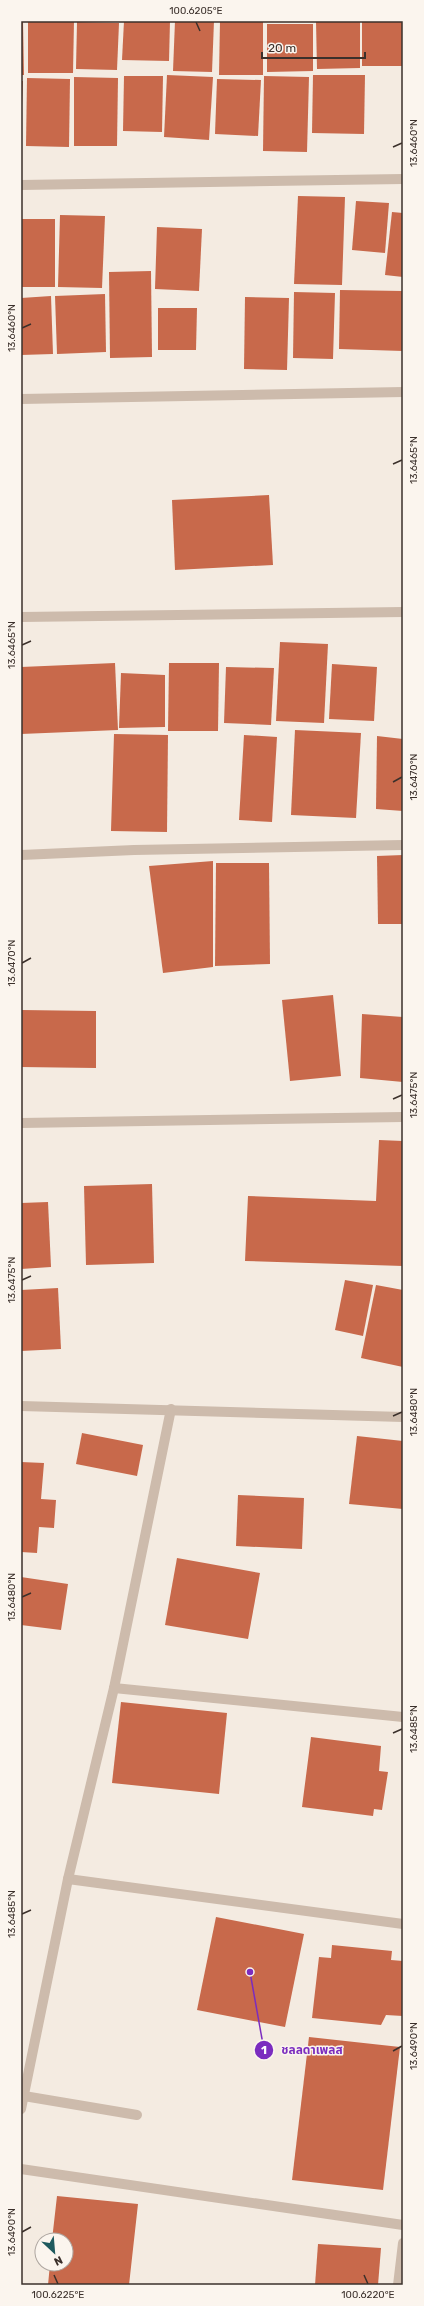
<svg xmlns="http://www.w3.org/2000/svg" width="424" height="2306" font-family="Rubik,'Noto Sans Thai',sans-serif">
<style>
.building{fill:#c8694b}
.lines{fill:none;stroke-linecap:round;stroke-linejoin:round}
.minor{stroke:#cdbbac;stroke-width:10}
.ticks{fill:none;stroke:#3b302b;stroke-width:1.5}
.leader{fill:none;stroke:#7b2cbf;stroke-width:1.5}
.callout-dot{fill:#7b2cbf;stroke:#fbf5ee;stroke-width:1.5}
.mark-label{font-size:12px;text-anchor:middle;font-weight:bold;fill:#fff}
.callout-label{font-size:12px;text-anchor:middle;font-weight:bold;fill:#7b2cbf;stroke:#fbf5ee;stroke-width:3;stroke-linejoin:round;paint-order:stroke}
.neatline{fill:none;stroke:#3b302b;stroke-width:1.5}
.ticks-label{font-size:10px;text-anchor:middle;fill:#3b302b}
</style>
<rect width="100%" height="100%" fill="#f4ebe1"/>
<g class="building">
<path d="M 21,21 L 23,21 L 24,75 L 21,75 Z"/>
<path d="M 28,21 L 74,21 L 73,73 L 28,73 Z"/>
<path d="M 124,21 L 170,21 L 169,61 L 122,60 Z"/>
<path d="M 175,21 L 214,21 L 212,72 L 173,71 Z"/>
<path d="M 220,21 L 263,21 L 263,75 L 219,75 Z"/>
<path d="M 316,21 L 360,21 L 360,68 L 317,69 Z"/>
<rect x="362" y="21" width="41" height="45"/>
<path d="M 77,22 L 119,23 L 117,70 L 76,69 Z"/>
<path d="M 267,24 L 313,24 L 313,71 L 267,72 Z"/>
<path d="M 167,75 L 213,77 L 209,140 L 164,137 Z"/>
<path d="M 313,75 L 365,75 L 364,134 L 312,133 Z"/>
<path d="M 124,76 L 163,76 L 162,132 L 123,131 Z"/>
<path d="M 264,76 L 309,77 L 307,152 L 263,151 Z"/>
<path d="M 74,77 L 118,78 L 117,146 L 74,146 Z"/>
<path d="M 27,78 L 70,79 L 69,147 L 26,146 Z"/>
<path d="M 217,79 L 261,80 L 258,136 L 215,134 Z"/>
<path d="M 21,81 L 23,81 L 22,105 L 21,105 Z"/>
<path d="M 298,196 L 345,197 L 342,285 L 294,284 Z"/>
<path d="M 356,201 L 389,203 L 385,253 L 352,250 Z"/>
<path d="M 392,212 L 403,213 L 403,277 L 385,275 Z"/>
<path d="M 60,215 L 105,216 L 102,288 L 58,287 Z"/>
<rect x="21" y="219" width="34" height="68"/>
<path d="M 157,227 L 202,229 L 199,291 L 155,289 Z"/>
<path d="M 151,271 L 152,357 L 110,358 L 109,272 Z"/>
<path d="M 340,290 L 403,291 L 403,351 L 339,349 Z"/>
<path d="M 294,292 L 335,293 L 333,359 L 293,358 Z"/>
<path d="M 105,294 L 106,352 L 57,354 L 55,296 Z"/>
<path d="M 51,296 L 53,354 L 21,355 L 21,298 Z"/>
<path d="M 245,297 L 289,298 L 287,370 L 244,369 Z"/>
<path d="M 158,308 L 197,308 L 196,350 L 158,350 Z"/>
<path d="M 269,495 L 273,565 L 175,570 L 172,500 Z"/>
<path d="M 280,642 L 328,644 L 324,723 L 276,721 Z"/>
<path d="M 115,663 L 118,730 L 21,734 L 21,667 Z"/>
<path d="M 169,663 L 219,663 L 218,731 L 168,731 Z"/>
<path d="M 332,664 L 377,667 L 374,721 L 329,719 Z"/>
<path d="M 226,667 L 274,668 L 271,725 L 224,723 Z"/>
<path d="M 121,673 L 165,675 L 165,727 L 119,728 Z"/>
<path d="M 295,730 L 361,733 L 356,818 L 291,815 Z"/>
<path d="M 114,734 L 168,735 L 167,832 L 111,831 Z"/>
<path d="M 244,735 L 277,737 L 272,822 L 239,820 Z"/>
<path d="M 377,736 L 403,739 L 403,811 L 376,809 Z"/>
<path d="M 403,855 L 403,924 L 378,924 L 377,856 Z"/>
<path d="M 213,861 L 213,967 L 163,973 L 149,866 Z"/>
<path d="M 216,863 L 269,863 L 270,964 L 215,966 Z"/>
<path d="M 333,995 L 341,1076 L 290,1081 L 282,1000 Z"/>
<path d="M 21,1010 L 96,1011 L 96,1068 L 21,1067 Z"/>
<path d="M 362,1014 L 403,1017 L 403,1082 L 360,1078 Z"/>
<path d="M 379,1140 L 403,1141 L 403,1266 L 245,1261 L 248,1196 L 376,1201 Z"/>
<path d="M 152,1184 L 154,1263 L 86,1265 L 84,1186 Z"/>
<path d="M 48,1202 L 51,1267 L 21,1269 L 21,1203 Z"/>
<path d="M 345,1280 L 373,1285 L 363,1336 L 335,1330 Z"/>
<path d="M 376,1285 L 403,1290 L 403,1367 L 361,1358 Z"/>
<path d="M 58,1288 L 61,1349 L 21,1351 L 21,1290 Z"/>
<path d="M 82,1433 L 143,1445 L 137,1476 L 76,1464 Z"/>
<path d="M 357,1436 L 403,1441 L 403,1509 L 349,1504 Z"/>
<path d="M 21,1462 L 44,1463 L 41,1499 L 56,1500 L 54,1528 L 39,1527 L 37,1553 L 21,1552 Z"/>
<path d="M 238,1495 L 304,1498 L 302,1549 L 236,1546 Z"/>
<path d="M 177,1558 L 260,1573 L 248,1639 L 165,1625 Z"/>
<path d="M 21,1577 L 68,1584 L 61,1630 L 21,1625 Z"/>
<path d="M 121,1702 L 227,1713 L 219,1794 L 112,1783 Z"/>
<path d="M 311,1737 L 381,1746 L 379,1771 L 388,1772 L 382,1810 L 374,1809 L 373,1816 L 302,1807 Z"/>
<path d="M 216,1917 L 304,1934 L 285,2027 L 197,2010 Z"/>
<path d="M 332,1945 L 392,1951 L 391,1960 L 403,1961 L 403,2016 L 386,2015 L 381,2025 L 312,2018 L 319,1957 L 331,1958 Z"/>
<path d="M 309,2037 L 400,2047 L 383,2190 L 292,2180 Z"/>
<path d="M 57,2196 L 138,2204 L 129,2285 L 48,2285 L 50,2264 L 66,2264 L 66,2240 L 52,2240 Z"/>
<path d="M 318,2244 L 381,2248 L 378,2285 L 315,2285 Z"/>
</g>
<g class="lines">
<g class="minor">
<path d="M 21,185 L 403,179"/>
<path d="M 21,399 L 403,392"/>
<path d="M 21,617 L 403,612"/>
<path d="M 21,855 L 134,850 L 403,845"/>
<path d="M 21,1123 L 403,1117"/>
<path d="M 21,1406 L 403,1417"/>
<path d="M 114,1688 L 403,1717"/>
<path d="M 68,1879 L 403,1924"/>
<path d="M 24,2096 L 137,2115"/>
<path d="M 21,2109 L 68,1879 L 114,1688 L 171,1409"/>
<path d="M 21,2169 L 403,2225"/>
<path d="M 398,2285 L 403,2243"/>
</g>
</g>
<path class="ticks" d="M 196,22 L 200,31M 393,147 L 402,143M 22,328 L 31,324M 393,464 L 402,460M 22,645 L 31,641M 393,782 L 402,777M 22,963 L 31,958M 393,1099 L 402,1095M 22,1280 L 31,1276M 393,1416 L 402,1412M 22,1597 L 31,1593M 393,1733 L 402,1729M 22,1914 L 31,1910M 393,2051 L 402,2046M 22,2232 L 31,2227M 54,2275 L 58,2284M 364,2275 L 368,2284"/>
<path class="leader" d="M250 1972L264 2050"/>
<g class="callout-dot">
<circle cx="250" cy="1972" r="4"/>
<circle cx="264" cy="2050" r="10"/>
</g>
<g class="mark-label">
<text x="264" y="2054">1</text>
</g>
<g class="callout-label">
<text x="312" y="2054">ชลลดาเพลส</text>
</g>
<rect width="424" height="2306" fill="none" stroke="#fbf5ee" stroke-width="44"/>
<g transform="translate(54 2252) rotate(154)"><circle r="19" fill="#fbf5ee" stroke="#aea6a0"/>
<path d="M0-3L7 15L0 10L-7 15Z" fill="#1f5a5e"/>
<text y="-6" font-size="11" font-weight="bold" text-anchor="middle" fill="#3b302b">N</text>
</g>
<path d="M262 52v6h103v-6" fill="none" stroke="#3b302b" stroke-width="2"/>
<text x="268" y="52" font-size="12" fill="#3b302b" stroke="#fbf5ee" stroke-width="3" paint-order="stroke">20 m</text>
<rect x="22" y="22" width="380" height="2262" class="neatline"/>
<g class="ticks-label">
<text x="196" y="14">100.6205°E</text>
<text transform="translate(413 143) rotate(-90)" y="4">13.6460°N</text>
<text transform="translate(11 328) rotate(-90)" y="4">13.6460°N</text>
<text transform="translate(413 460) rotate(-90)" y="4">13.6465°N</text>
<text transform="translate(11 645) rotate(-90)" y="4">13.6465°N</text>
<text transform="translate(413 777) rotate(-90)" y="4">13.6470°N</text>
<text transform="translate(11 963) rotate(-90)" y="4">13.6470°N</text>
<text transform="translate(413 1095) rotate(-90)" y="4">13.6475°N</text>
<text transform="translate(11 1280) rotate(-90)" y="4">13.6475°N</text>
<text transform="translate(413 1412) rotate(-90)" y="4">13.6480°N</text>
<text transform="translate(11 1597) rotate(-90)" y="4">13.6480°N</text>
<text transform="translate(413 1729) rotate(-90)" y="4">13.6485°N</text>
<text transform="translate(11 1914) rotate(-90)" y="4">13.6485°N</text>
<text transform="translate(413 2046) rotate(-90)" y="4">13.6490°N</text>
<text transform="translate(11 2232) rotate(-90)" y="4">13.6490°N</text>
<text x="58" y="2298">100.6225°E</text>
<text x="368" y="2298">100.6220°E</text>
</g>
</svg>
